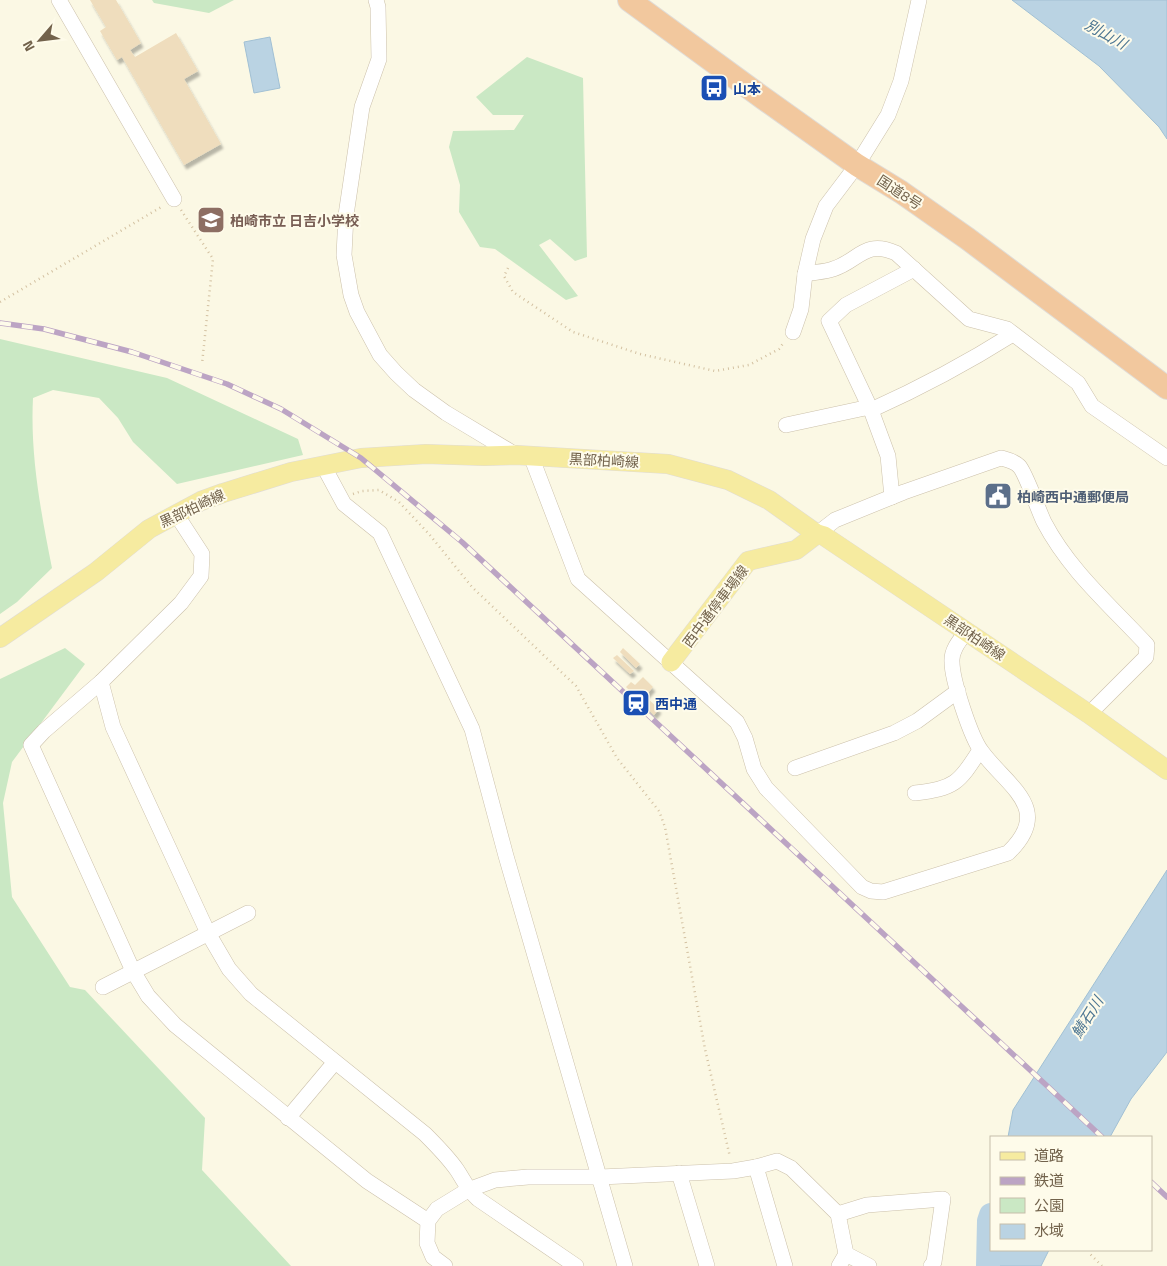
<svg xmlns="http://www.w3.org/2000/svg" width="1167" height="1266" font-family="'Titillium Web','Noto Sans JP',sans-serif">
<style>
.green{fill:#cae8c4}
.water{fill:#bad3e3;stroke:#a1c0d4}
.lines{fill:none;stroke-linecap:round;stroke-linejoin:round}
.river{stroke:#bad3e3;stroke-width:24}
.building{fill:#efddbd;filter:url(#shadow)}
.minor-casing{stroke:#ccc1ab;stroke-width:16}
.major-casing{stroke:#e0dcd7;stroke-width:20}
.highway-casing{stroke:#e0dcd7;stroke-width:24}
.path{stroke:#d3c1a1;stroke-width:2.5;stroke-dasharray:1 4;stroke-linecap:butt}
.minor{stroke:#fff;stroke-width:15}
.major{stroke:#f6eba0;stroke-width:19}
.highway{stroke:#f2c89e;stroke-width:22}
.rail-casing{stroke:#bca4c4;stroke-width:5.5}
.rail{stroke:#fefbea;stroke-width:4;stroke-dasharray:11;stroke-linecap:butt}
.labels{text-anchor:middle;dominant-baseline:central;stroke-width:4;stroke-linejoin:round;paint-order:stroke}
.transit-label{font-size:14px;font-weight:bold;fill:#164399;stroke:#fefbea;text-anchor:start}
.street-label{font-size:14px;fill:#72624b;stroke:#fefbea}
.education-label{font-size:14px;font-weight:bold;fill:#785e54;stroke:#fefbea;text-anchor:start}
.service-label{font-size:14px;font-weight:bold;fill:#4e5e75;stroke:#fefbea;text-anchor:start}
.water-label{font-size:15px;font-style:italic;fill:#4d7692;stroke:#fefbea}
</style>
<defs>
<filter id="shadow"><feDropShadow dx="2.5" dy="4.5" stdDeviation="1" flood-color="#0004"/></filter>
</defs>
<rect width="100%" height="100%" fill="#fbf8e4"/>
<g class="green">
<path d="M 152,0 L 234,0 L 209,13 L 154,3 Z"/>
<path d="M 527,57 L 583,78 L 587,257 L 575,261 L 550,239 L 539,245 L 578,296 L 566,300 L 495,249 L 480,247 L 459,212 L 460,185 L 449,147 L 453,131 L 514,130 L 524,115 L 493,115 L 476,97 Z"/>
<path d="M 0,339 L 167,378 L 298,439 L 303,455 L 177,484 L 133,442 L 118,418 L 99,398 L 53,390 L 33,398 C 30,455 41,513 52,568 L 17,602 L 0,614 Z"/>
<path d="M 65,648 L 85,664 L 12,762 L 3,803 L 12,897 L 70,987 L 85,990 L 205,1118 L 202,1170 L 291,1266 L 0,1266 L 0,679 Z"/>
</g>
<g class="water">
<path d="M 1012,0 L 1167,0 L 1167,139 L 1159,127 L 1099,66 Z"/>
<path d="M 270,37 L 280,88 L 254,93 L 244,42 Z"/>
<path d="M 1167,870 L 1167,1052 L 1131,1099 L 1110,1137 L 1008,1137 L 1013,1110 Z"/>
<path d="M 991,1240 L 991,1250 L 1049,1250 L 1041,1266 L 986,1266 Z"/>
</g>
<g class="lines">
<path class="river" d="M 988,1266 L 989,1221 L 991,1215"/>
</g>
<g class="building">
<path d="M 90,0 L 116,0 L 141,43 L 130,50 L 135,57 L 176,33 L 198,71 L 184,79 L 221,144 L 184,165 L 122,57 L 117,60 L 100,31 L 106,27 Z"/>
<path d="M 623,648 L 640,664 L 636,668 L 620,652 Z"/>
<path d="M 617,655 L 634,671 L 630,674 L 613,658 Z"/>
<path d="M 643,677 L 653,687 L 645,696 L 659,709 L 654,715 L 626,687 L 631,682 L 635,685 Z"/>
</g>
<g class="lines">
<defs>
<g id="minor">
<path d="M 59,0 L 174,199"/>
<path d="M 376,0 L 378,7 L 379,59 L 362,107 L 346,215 L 344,255 L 351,295 L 357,312 L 380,355 L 396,373 L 414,390 L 446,413 L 516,455"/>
<path d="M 805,274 C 814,272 825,272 833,269 C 859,261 864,239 896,253 L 969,319 L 1007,329 L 1078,383 L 1092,406 L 1167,458"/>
<path d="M 793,332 L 801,309 L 805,274 L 813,239 L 826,206 L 857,165 L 888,115 L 901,81 L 919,0"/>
<path d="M 786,425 L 865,408 L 871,410 C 920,388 967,363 1013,334"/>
<path d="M 531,456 L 578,579 L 737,722 L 745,738 L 754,769 L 766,788 L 862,887 L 871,891 L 883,892 L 1008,853 C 1054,809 1008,787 982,752 C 971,738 952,680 952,662 C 951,650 960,640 967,631"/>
<path d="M 324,467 L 344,504 L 380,533 L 472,729 L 506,856 L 625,1266"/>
<path d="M 892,497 L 888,456 L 871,410 L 829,321 L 846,305 L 914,269"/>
<path d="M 176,514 L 202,554 L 201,576 L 181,603 L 101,682 L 44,731 L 31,745 L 133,971 L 148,996 L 175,1025 L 367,1181 L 428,1221"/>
<path d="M 817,534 L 835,520 L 904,492 L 1001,458 C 1008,460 1014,461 1019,466 C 1026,473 1038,510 1044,522 C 1069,570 1110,605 1147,645 L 1146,657 L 1089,714"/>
<path d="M 101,682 L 113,727 L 208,933 L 229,969 L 251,994 L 425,1134 C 437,1146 448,1157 457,1170 C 465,1182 466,1188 478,1199 L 576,1266"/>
<path d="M 795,768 L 894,733 L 917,721 L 958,691"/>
<path d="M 915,793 C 955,788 958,784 980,750"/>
<path d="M 103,987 L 248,913"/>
<path d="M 288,1118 L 335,1062"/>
<path d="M 756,1167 L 785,1266"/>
<path d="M 679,1173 L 707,1266"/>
<path d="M 838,1214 L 867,1205 L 943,1199 L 934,1262 L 931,1266"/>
<path d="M 846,1254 L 869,1266"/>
<path d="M 445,1266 L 433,1257 L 427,1243 L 428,1221 L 437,1209 L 468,1190 L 495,1180 L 528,1177 L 600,1177 L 733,1171 L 756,1167 L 777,1161 L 791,1168 L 838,1214 L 846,1254 L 839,1266"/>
</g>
<g id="major">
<path d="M 0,638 L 96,572 L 149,529 L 201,501 L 223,493 L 291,472 L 361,458 L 426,454 L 484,456 L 516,455 L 668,464 L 728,480 L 769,500 L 817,534 L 824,536 L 1089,714 L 1167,770"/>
<path d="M 671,662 L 748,561 L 796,550 L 817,534"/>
</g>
<path id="highway" d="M 629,0 L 763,98 L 857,165 L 901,192 L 968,239 L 1167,388"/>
</defs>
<use href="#minor" class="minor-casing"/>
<use href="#major" class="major-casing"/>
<use href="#highway" class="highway-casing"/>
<g class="path">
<path d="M 181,210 L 213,259 L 202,364"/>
<path d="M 508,268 L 504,276 L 513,292 L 573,332 L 640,354 L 715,371 L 749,365 L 779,349 L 784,342"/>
<path d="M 0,302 L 163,206"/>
<path d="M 353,494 L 362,491 L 379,490 L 399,502 L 429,534 L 472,587 L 576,686 L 617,758 L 659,811 L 665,827 L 705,1049 L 730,1157"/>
<path d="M 1090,1250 L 1090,1254 L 1102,1266"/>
</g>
<use href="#minor" class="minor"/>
<use href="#major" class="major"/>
<use href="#highway" class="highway"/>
<defs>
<g id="rail">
<path d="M 0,323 L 44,329 L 132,352 L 227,384 L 281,409 L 361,458 L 462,542 L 1102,1137"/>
<path d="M 1151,1182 L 1167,1197"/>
</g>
</defs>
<use href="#rail" class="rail-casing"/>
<use href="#rail" class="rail"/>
</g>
<defs>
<symbol id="bus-square" viewBox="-11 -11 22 22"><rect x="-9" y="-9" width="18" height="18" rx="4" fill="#1a4fb4" stroke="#fefbea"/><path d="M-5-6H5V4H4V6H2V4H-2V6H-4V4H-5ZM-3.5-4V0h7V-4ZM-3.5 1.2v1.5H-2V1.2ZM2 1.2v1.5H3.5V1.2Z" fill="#fff"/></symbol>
<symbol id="school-square" viewBox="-11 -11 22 22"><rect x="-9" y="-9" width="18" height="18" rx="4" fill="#8d6e63" stroke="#fefbea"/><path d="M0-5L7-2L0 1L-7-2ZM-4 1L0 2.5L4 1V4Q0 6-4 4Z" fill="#fff"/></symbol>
<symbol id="civic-square" viewBox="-11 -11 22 22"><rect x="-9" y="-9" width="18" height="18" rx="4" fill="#5c6f8a" stroke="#fefbea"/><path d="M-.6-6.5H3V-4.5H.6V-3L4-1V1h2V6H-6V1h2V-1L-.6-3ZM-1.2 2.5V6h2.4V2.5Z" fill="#fff"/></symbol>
<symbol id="station-square" viewBox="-11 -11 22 22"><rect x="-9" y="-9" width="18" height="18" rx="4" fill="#1a4fb4" stroke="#fefbea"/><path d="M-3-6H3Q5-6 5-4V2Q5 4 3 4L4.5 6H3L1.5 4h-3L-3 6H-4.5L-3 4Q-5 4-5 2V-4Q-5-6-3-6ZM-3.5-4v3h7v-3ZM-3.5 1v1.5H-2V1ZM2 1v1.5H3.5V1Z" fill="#fff"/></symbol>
</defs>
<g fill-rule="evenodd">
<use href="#bus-square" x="698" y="72" width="32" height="32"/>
<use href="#school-square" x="195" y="204" width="32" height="32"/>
<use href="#civic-square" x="982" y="480" width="32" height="32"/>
<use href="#station-square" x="620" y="687" width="32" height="32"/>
</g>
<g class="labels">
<g class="transit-label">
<text x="733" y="88">山本</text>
<text x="655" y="703">西中通</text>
</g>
<g class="street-label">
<text transform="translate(900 192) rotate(33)">国道8号</text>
<text transform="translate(604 460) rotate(3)">黒部柏崎線</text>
<text transform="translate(192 508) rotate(-25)">黒部柏崎線</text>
<text transform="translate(715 606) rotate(-53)">西中通停車場線</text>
<text transform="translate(975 637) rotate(34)">黒部柏崎線</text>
</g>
<g class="education-label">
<text x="230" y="220">柏崎市立 日吉小学校</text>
</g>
<g class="service-label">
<text x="1017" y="496">柏崎西中通郵便局</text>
</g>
<g class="water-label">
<text transform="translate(1106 34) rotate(29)">別山川</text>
<text transform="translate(1087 1017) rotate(-58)">鯖石川</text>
</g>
</g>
<rect x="990" y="1136" width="162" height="115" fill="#fefbea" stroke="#c6beaa"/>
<rect x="1000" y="1152" width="25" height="8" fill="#f6eba0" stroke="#c6beaa"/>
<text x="1034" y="1161" font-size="15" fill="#72624b">道路</text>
<rect x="1000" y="1177" width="25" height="8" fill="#bca4c4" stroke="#c6beaa"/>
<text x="1034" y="1186" font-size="15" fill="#72624b">鉄道</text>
<rect x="1000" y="1198" width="25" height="15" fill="#cae8c4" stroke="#c6beaa"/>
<text x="1034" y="1211" font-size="15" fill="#72624b">公園</text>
<rect x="1000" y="1224" width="25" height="15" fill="#bad3e3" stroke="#c6beaa"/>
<text x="1034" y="1236" font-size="15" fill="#72624b">水域</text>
<g transform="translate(40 40) rotate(242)" stroke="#fefbea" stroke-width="4" paint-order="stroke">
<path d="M0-4L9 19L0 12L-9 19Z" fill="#72624b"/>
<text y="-8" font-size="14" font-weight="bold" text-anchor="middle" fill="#72624b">N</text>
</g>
</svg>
